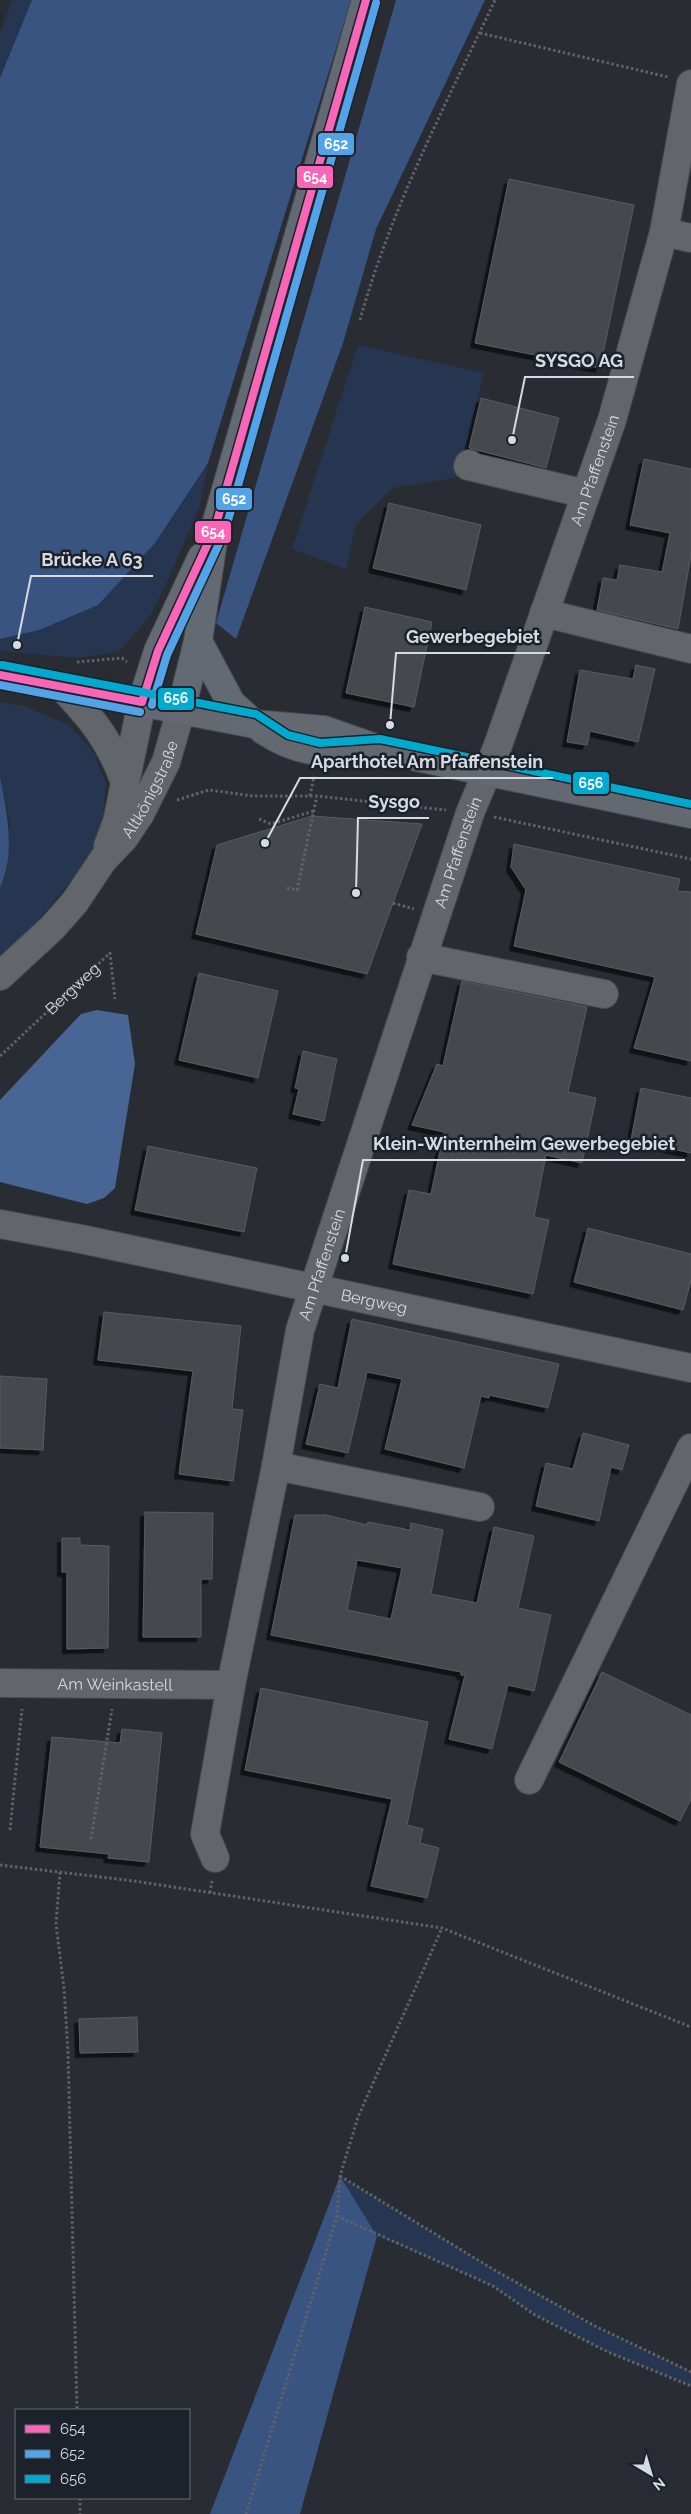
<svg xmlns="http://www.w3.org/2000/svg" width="691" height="2514" font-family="Raleway,sans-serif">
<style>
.green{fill:#263651}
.forest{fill:#395481}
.water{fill:#496596}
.building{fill:#45484d;stroke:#595b60;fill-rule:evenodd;filter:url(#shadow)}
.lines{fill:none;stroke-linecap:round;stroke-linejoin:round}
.minor-casing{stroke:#46484e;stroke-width:30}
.major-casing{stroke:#46484e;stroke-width:30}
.highway-casing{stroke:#46484e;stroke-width:30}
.path{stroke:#5f6266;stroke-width:3;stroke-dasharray:2.5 2.5;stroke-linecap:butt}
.minor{stroke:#626569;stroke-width:28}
.major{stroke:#646870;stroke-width:28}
.highway{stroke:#646a74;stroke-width:28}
.bus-1-casing{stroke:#1b222c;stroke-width:11}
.bus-2-casing{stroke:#1b222c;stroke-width:11}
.bus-3-casing{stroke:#1b222c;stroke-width:11}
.bus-1{stroke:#fa66b7;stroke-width:8}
.bus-2{stroke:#53a3e8;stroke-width:8}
.bus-3{stroke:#00a9ce;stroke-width:8}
.labels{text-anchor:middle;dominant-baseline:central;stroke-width:5;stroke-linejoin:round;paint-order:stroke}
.street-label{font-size:16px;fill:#d6dae1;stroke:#1b222c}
.leader{fill:none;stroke:#d6dae1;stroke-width:2}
.callout-dot{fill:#d6dae1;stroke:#1b222c;stroke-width:2}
.callout-label{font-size:18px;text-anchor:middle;font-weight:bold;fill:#d6dae1;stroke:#1b222c;stroke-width:5;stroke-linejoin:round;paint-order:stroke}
.line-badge{stroke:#1b222c;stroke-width:2}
.badge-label{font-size:14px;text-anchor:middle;font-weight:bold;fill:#fff}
</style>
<defs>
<filter id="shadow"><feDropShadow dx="-4.5" dy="4.5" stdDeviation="0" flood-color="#0009"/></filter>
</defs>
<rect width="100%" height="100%" fill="#292c32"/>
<g class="green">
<path d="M 12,0 L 32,0 L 0,78 L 0,32 Z"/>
<path d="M 358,345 L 484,373 L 460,477 L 393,488 L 356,524 L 346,569 L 292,549 Z"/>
<path d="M 208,463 L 200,506 L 166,584 L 150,616 L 120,651 L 79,658 L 0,651 L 0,639 L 39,630 L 155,543 Z"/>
<path d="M 0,702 L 24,706 L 69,725 L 94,753 L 106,783 L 103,814 L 92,855 L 21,941 L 0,959 L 0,888 L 6,875 L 10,823 L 0,777 Z"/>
<path d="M 340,2176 L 496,2271 L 594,2326 L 691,2372 L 691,2386 L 608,2352 L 535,2315 L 493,2286 L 377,2236 Z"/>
</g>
<g class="forest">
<path d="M 32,0 L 351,0 L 208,463 L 155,543 L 98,605 L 39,630 L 0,639 L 0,78 Z"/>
<path d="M 396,0 L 485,0 L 376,229 L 343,343 L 236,639 L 216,623 Z"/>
<path d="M 0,777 C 7,813 16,853 0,888 Z"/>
<path d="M 340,2176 L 377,2236 L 300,2514 L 210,2514 Z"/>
</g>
<path class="water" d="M 97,1010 L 128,1015 L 135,1064 L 115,1188 L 104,1198 L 87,1204 L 0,1182 L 0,1100 L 81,1014 Z"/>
<g class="building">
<path d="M 509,179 L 634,205 L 600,368 L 475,343 Z"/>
<path d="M 481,398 L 559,418 L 546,468 L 469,448 Z"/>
<path d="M 644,459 L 691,469 L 691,555 L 678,629 L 597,610 L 603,578 L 617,580 L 620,565 L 662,572 L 670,533 L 630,525 Z"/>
<path d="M 389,503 L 481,525 L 466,590 L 373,568 Z"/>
<path d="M 365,607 L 432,622 L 414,707 L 346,693 Z"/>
<path d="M 636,665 L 655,669 L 638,742 L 590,731 L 587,745 L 567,742 L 580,670 L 633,679 Z"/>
<path d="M 312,816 L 422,824 L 367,974 L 196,934 L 217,845 Z"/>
<path d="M 514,844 L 680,879 L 677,891 L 691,892 L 691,1061 L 634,1048 L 655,977 L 514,946 L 526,890 L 511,867 Z"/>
<path d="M 199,973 L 278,991 L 258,1078 L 179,1060 Z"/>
<path d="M 462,981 L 587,1007 L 568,1092 L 596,1098 L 582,1163 L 546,1155 L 534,1217 L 549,1220 L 533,1294 L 393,1264 L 409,1190 L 431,1194 L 444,1132 L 412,1125 L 437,1064 L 443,1066 Z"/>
<path d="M 303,1051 L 337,1059 L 324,1121 L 293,1114 L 299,1089 L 295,1088 Z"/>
<path d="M 641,1088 L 691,1098 L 691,1153 L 631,1140 Z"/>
<path d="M 148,1146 L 257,1168 L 244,1232 L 135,1210 Z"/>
<path d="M 588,1228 L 691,1254 L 691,1280 L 683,1310 L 574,1282 Z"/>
<path d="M 104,1312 L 241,1326 L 232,1409 L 243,1410 L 233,1481 L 179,1474 L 193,1371 L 98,1360 Z"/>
<path d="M 352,1319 L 559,1364 L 548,1408 L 489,1395 L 489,1398 L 481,1396 L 464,1468 L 385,1449 L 402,1379 L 367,1372 L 348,1453 L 306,1444 L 320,1384 L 338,1388 Z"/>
<path d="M 0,1376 L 47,1379 L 43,1450 L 0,1448 Z"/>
<path d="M 583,1433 L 629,1445 L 622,1470 L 611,1467 L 599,1521 L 536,1506 L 546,1463 L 573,1469 Z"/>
<path d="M 145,1512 L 213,1513 L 212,1579 L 201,1579 L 201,1637 L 143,1637 Z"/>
<path d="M 295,1515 L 326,1515 L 367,1525 L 368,1522 L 410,1530 L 411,1523 L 443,1530 L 431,1594 L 477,1603 L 494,1527 L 534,1536 L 518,1608 L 551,1615 L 534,1691 L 508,1685 L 492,1749 L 449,1739 L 465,1675 L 461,1675 L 461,1672 L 271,1635 ZM 357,1560 L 402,1568 L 391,1619 L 347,1610 Z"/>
<path d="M 62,1538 L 80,1538 L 80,1545 L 109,1546 L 108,1648 L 67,1649 L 67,1572 L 62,1572 Z"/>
<path d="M 602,1672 L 691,1715 L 691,1799 L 680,1821 L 559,1762 Z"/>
<path d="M 261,1688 L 428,1722 L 407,1825 L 423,1829 L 420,1843 L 439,1848 L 427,1898 L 371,1886 L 392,1799 L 245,1770 Z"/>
<path d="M 122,1729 L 162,1733 L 149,1862 L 108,1858 L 109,1854 L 40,1847 L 52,1737 L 120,1743 Z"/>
<path d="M 137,2017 L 138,2052 L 80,2053 L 79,2019 Z"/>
</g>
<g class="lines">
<defs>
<g id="minor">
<path d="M 664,232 L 691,238"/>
<path d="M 469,464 L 468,466 L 586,494"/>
<path d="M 544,613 L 691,649"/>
<path d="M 62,687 C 93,720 109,739 125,782"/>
<path d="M 108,846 L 117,822 L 142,702"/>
<path d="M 421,957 L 604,994"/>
<path id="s2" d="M 0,976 L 52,928 L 75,902 L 103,860 L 124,838 L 140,814 L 166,762 L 181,710"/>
<path id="s3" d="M 0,1224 L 81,1239 L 691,1368"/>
<path d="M 276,1466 L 480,1507"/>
<path id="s4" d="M 0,1683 L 231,1685"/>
<path d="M 529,1780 L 691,1448"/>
<path id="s5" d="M 215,1858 L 205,1834 L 231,1685 L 276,1466 L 300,1330 L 470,813 L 497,748 L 612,420 L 664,232 L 691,84"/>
</g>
<g id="major">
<path d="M 0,675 L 254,724 L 324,730 L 378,749 L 691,814"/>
<path d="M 263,730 C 301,755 322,752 365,749"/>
</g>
<g id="highway">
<path d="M 198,641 L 231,703 L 254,724"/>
<path d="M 142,702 L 158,651 L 202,557"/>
<path d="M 181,710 L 198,641 L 215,528 L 366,0"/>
</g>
</defs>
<use href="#minor" class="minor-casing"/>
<use href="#major" class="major-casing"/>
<use href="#highway" class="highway-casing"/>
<g class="path">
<path d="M 480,33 L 668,77"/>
<path d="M 360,320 C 391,208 446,104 495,0"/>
<path d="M 77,662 L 122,658 L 127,662"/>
<path d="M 310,796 L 314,776"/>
<path d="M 177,800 L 209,790 L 253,796 L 317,796 L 446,810"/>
<path d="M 494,817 L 691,859"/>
<path d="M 259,819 L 271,824 L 314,811"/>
<path d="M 287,888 L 297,890 L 317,796"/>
<path d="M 393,903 L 414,909"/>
<path id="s1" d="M 0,1056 L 110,953 L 115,999"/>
<path d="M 10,1830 L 22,1709"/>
<path d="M 91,1839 L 112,1709"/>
<path d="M 0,1865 L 134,1881 L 442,1928 L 691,2027"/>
<path d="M 60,1872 L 56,1924 L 64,1988 L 68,2053 L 77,2410"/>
<path d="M 210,1893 L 212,1881"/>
<path d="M 340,2176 L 496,2271 L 595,2326 L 691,2372"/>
<path d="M 337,2216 L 493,2286 L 535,2315 L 608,2352 L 691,2386"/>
<path d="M 80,2498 L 80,2514"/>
<path d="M 246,2514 L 337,2216 L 340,2176 L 358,2117 L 442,1928"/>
</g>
<use href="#minor" class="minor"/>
<use href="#major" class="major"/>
<use href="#highway" class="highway"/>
<defs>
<g id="bus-1">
<path d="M 0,675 L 142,702"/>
<path d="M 142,702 L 158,651 L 215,528 L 366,0"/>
</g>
<g id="bus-2">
<path d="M 0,685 L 140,712"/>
<path d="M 152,705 L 167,655 L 225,531 L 376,3"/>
</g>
<path id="bus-3" d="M 2,665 L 256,714 L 288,735 L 320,743 L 380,739 L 691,804"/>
</defs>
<use href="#bus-1" class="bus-1-casing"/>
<use href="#bus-2" class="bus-2-casing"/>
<use href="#bus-3" class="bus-3-casing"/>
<use href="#bus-1" class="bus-1"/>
<use href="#bus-2" class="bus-2"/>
<use href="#bus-3" class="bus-3"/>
</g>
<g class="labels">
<g class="street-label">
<text stroke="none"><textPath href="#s5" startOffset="1448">Am Pfaffenstein</textPath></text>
<text stroke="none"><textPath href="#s2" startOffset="242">Altkönigstraße</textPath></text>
<text stroke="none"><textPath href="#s5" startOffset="1042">Am Pfaffenstein</textPath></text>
<text stroke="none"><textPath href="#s1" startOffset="99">Bergweg</textPath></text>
<text stroke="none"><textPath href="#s5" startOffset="608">Am Pfaffenstein</textPath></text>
<text stroke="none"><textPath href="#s3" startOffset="382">Bergweg</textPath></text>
<text stroke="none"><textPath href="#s4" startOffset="115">Am Weinkastell</textPath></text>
</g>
</g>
<path class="leader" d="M512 440L525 377H634M17 645L31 576H153M390 725L396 653H550M265 843L300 778H553M356 893L358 818H429M345 1258L363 1160H685"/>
<g class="callout-dot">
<circle cx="512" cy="440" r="5"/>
<circle cx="17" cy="645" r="5"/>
<circle cx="390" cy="725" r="5"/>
<circle cx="265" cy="843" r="5"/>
<circle cx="356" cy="893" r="5"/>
<circle cx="345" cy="1258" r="5"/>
</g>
<g class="callout-label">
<text x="579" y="367">SYSGO AG</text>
<text x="92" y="566">Brücke A 63</text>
<text x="473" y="643">Gewerbegebiet</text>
<text x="427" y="768">Aparthotel Am Pfaffenstein</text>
<text x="394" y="808">Sysgo</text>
<text x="524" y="1150">Klein-Winternheim Gewerbegebiet</text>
</g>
<g class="line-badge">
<rect x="317" y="132" width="38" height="24" rx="5" fill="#53a3e8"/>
<rect x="296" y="165" width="38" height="24" rx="5" fill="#fa66b7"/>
<rect x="215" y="487" width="38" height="24" rx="5" fill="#53a3e8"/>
<rect x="194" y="520" width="38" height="24" rx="5" fill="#fa66b7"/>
<rect x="157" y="687" width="38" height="24" rx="5" fill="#00a9ce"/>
<rect x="572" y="771" width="38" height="24" rx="5" fill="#00a9ce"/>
</g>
<g class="badge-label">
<text x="336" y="149">652</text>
<text x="315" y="182">654</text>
<text x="234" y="504">652</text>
<text x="213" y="537">654</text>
<text x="176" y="703">656</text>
<text x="591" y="788">656</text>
</g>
<rect x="15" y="2409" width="175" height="90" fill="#1b222c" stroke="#666c74"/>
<rect x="25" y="2425" width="25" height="8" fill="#fa66b7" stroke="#666c74"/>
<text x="60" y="2434" font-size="15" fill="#d6dae1">654</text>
<rect x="25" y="2450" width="25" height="8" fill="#53a3e8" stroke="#666c74"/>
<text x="60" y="2459" font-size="15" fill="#d6dae1">652</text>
<rect x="25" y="2475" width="25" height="8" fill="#00a9ce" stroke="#666c74"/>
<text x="60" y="2484" font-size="15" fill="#d6dae1">656</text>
<g transform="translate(651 2474) rotate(142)" stroke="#1b222c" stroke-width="4" paint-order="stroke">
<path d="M0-4L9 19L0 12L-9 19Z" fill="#d6dae1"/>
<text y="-8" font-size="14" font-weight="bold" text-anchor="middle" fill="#d6dae1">N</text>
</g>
</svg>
